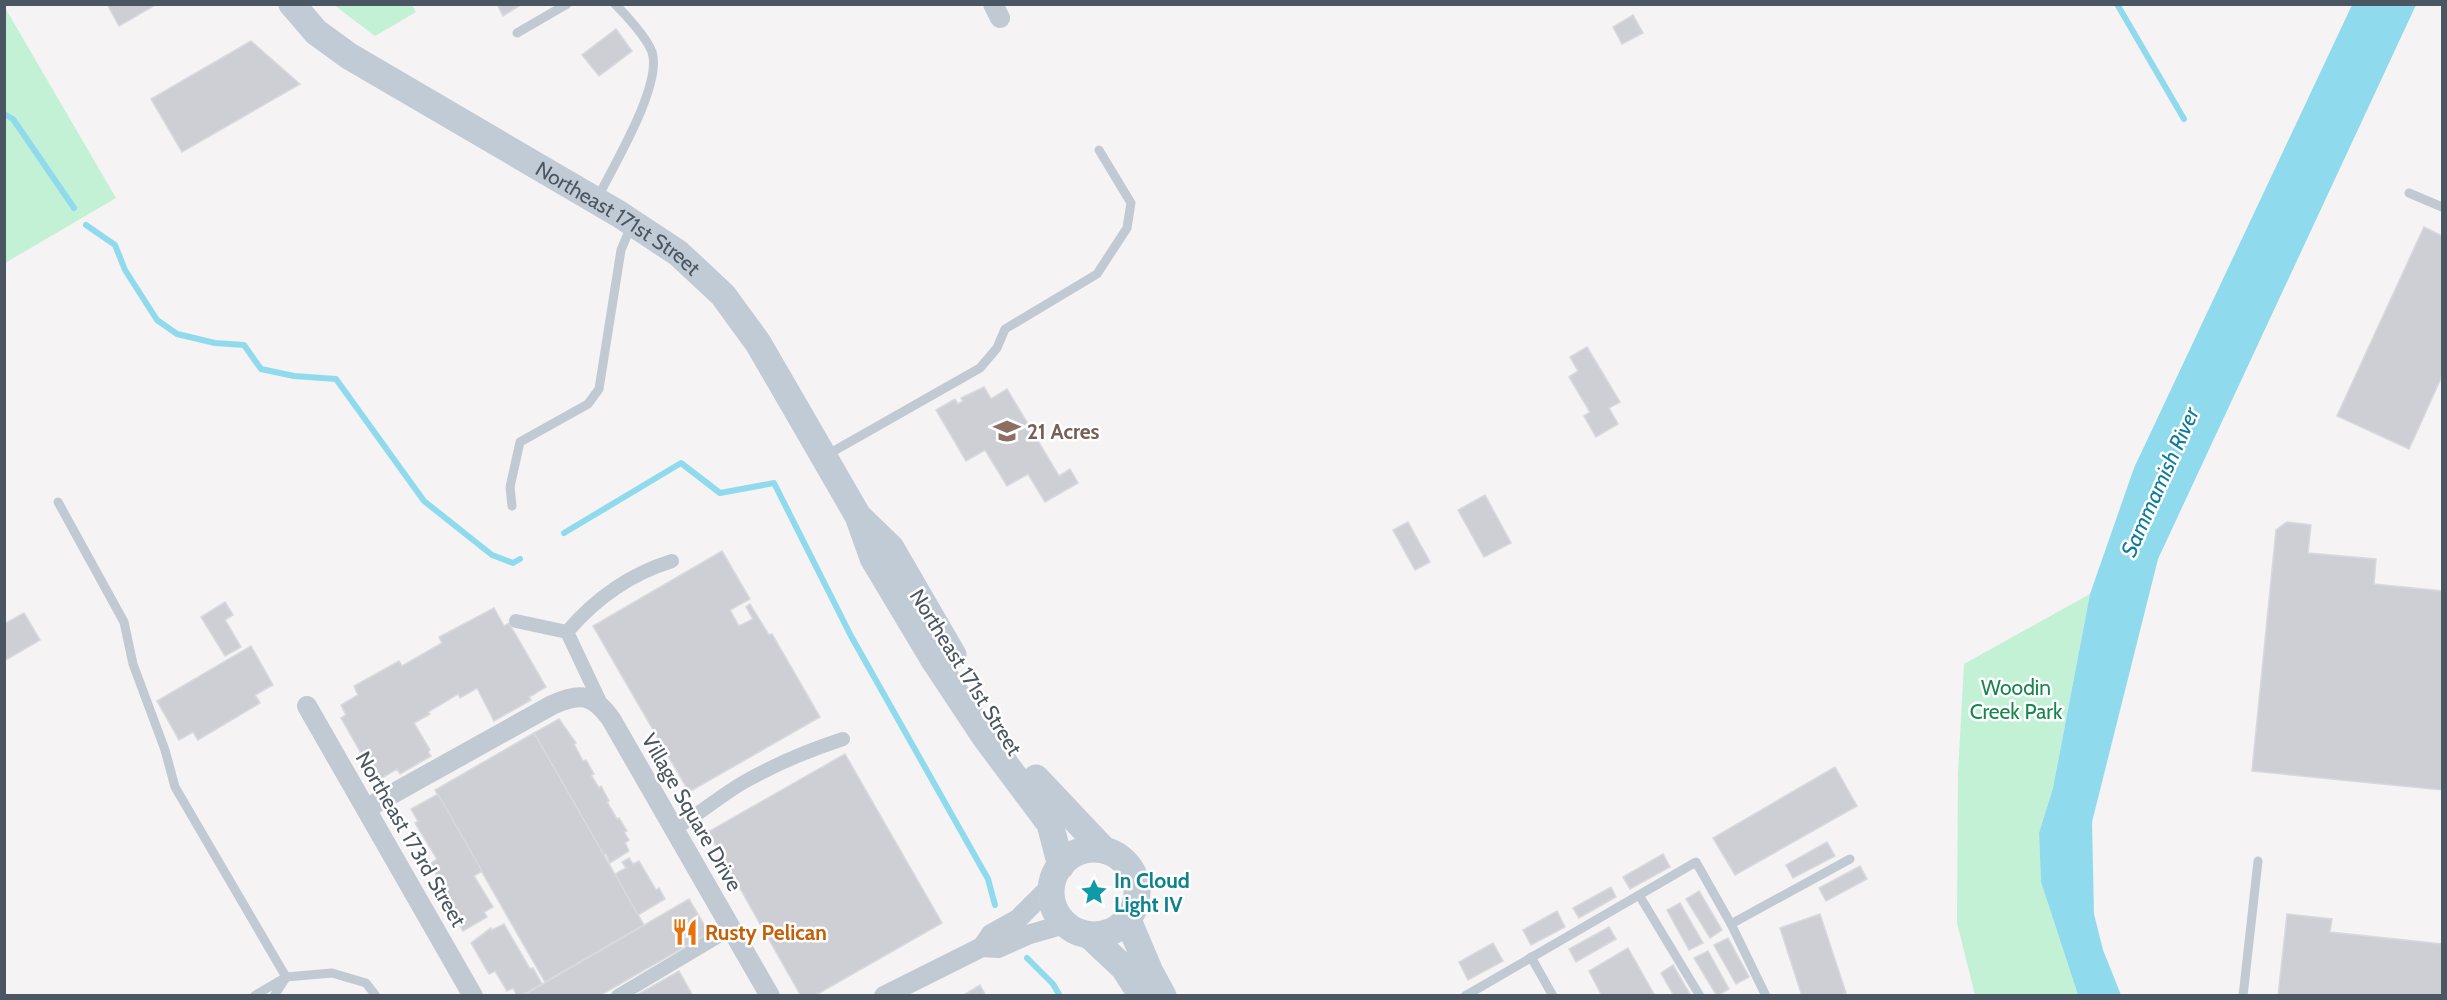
<svg xmlns="http://www.w3.org/2000/svg" width="2447" height="1000" font-family="Cabin,sans-serif">
<style>
.green{fill:#c3f1d5}
.water{fill:#90daee}
.lines{fill:none;stroke-linecap:round;stroke-linejoin:round}
.stream{stroke:#90daee;stroke-width:6}
.building{fill:#cdcfd5;stroke:#d7d9de;stroke-width:1.5}
.service{stroke:#c1cad2;stroke-width:9}
.pedestrian{stroke:#c1cad2;stroke-width:14}
.minor{stroke:#c1cad2;stroke-width:20}
.secondary{stroke:#c1cbd6;stroke-width:27}
.labels{text-anchor:middle;dominant-baseline:central;stroke-width:5;stroke-linejoin:round;paint-order:stroke}
.street-label{font-size:21px;fill:#4a5661;stroke:#fff}
.education-label{font-size:21px;font-weight:bold;fill:#785e54;stroke:#fff;text-anchor:start}
.park-label{font-size:21px;fill:#17864f;stroke:#fff}
.culture-label{font-size:21px;font-weight:bold;fill:#0d838f;stroke:#fff;text-anchor:start}
.food-label{font-size:21px;font-weight:bold;fill:#c56008;stroke:#fff;text-anchor:start}
.water-label{font-size:22px;font-style:italic;fill:#0c7c9b;stroke:#fff}
</style>
<rect width="100%" height="100%" fill="#f5f3f3"/>
<g class="green">
<path d="M 334,5 L 412,5 L 416,12 L 375,36 Z"/>
<path d="M 4,6 L 116,198 L 5,263 L 4,263 Z"/>
<path d="M 2090,594 L 2053,788 L 2039,833 L 2041,882 L 2078,995 L 1975,995 L 1957,923 L 1958,774 L 1964,664 Z"/>
</g>
<path class="water" d="M 2352,5 L 2416,5 L 2158,559 L 2092,822 L 2094,914 L 2103,950 L 2121,995 L 2078,995 L 2041,882 L 2039,833 L 2053,788 L 2090,594 L 2134,468 Z"/>
<g class="lines">
<g class="stream">
<path d="M 2117,4 L 2184,119"/>
<path d="M 4,114 L 13,119 L 74,208"/>
<path d="M 86,225 L 115,245 L 125,270 L 157,320 L 177,334 L 215,343 L 244,345 L 261,369 L 294,376 L 336,379 L 424,501 L 492,555 L 513,563 L 520,559"/>
<path d="M 564,533 L 681,463 L 720,493 L 774,483 L 851,636 L 988,879 L 995,905"/>
<path d="M 1027,958 L 1053,984 L 1060,996"/>
</g>
</g>
<g class="building">
<path d="M 107,4 L 157,4 L 119,26 Z"/>
<path d="M 497,4 L 522,4 L 503,16 Z"/>
<path d="M 1633,15 L 1643,33 L 1622,44 L 1613,27 Z"/>
<path d="M 616,29 L 632,51 L 599,76 L 582,55 Z"/>
<path d="M 251,41 L 300,84 L 182,152 L 151,99 Z"/>
<path d="M 2424,227 L 2442,236 L 2442,376 L 2409,449 L 2337,416 Z"/>
<path d="M 1587,347 L 1620,402 L 1609,408 L 1618,424 L 1596,437 L 1584,416 L 1590,412 L 1569,377 L 1578,371 L 1570,357 Z"/>
<path d="M 984,387 L 991,399 L 1007,389 L 1059,476 L 1070,469 L 1078,483 L 1045,502 L 1028,474 L 1007,486 L 985,450 L 966,461 L 936,410 L 955,399 L 958,404 L 963,401 L 961,398 Z"/>
<path d="M 1485,495 L 1511,543 L 1484,557 L 1458,510 Z"/>
<path d="M 1408,522 L 1430,562 L 1415,570 L 1393,530 Z"/>
<path d="M 2287,522 L 2311,525 L 2308,553 L 2376,559 L 2374,584 L 2442,591 L 2442,790 L 2252,771 L 2276,530 Z"/>
<path d="M 722,551 L 750,599 L 730,610 L 739,626 L 753,619 L 746,607 L 750,604 L 769,635 L 772,634 L 820,717 L 689,792 L 593,626 Z"/>
<path d="M 225,602 L 233,615 L 225,620 L 241,647 L 225,656 L 201,617 Z"/>
<path d="M 494,608 L 504,626 L 509,623 L 546,687 L 529,697 L 531,700 L 494,721 L 477,688 L 460,698 L 458,694 L 428,712 L 430,714 L 414,723 L 430,750 L 428,752 L 431,756 L 400,774 L 397,769 L 377,781 L 341,718 L 346,715 L 341,705 L 358,695 L 354,686 L 399,661 L 402,666 L 442,643 L 439,637 Z"/>
<path d="M 24,613 L 40,640 L 4,661 L 4,624 Z"/>
<path d="M 251,646 L 273,685 L 255,695 L 260,703 L 198,740 L 193,732 L 179,740 L 157,701 Z"/>
<path d="M 559,719 L 576,743 L 574,744 L 583,761 L 586,760 L 594,774 L 591,775 L 599,788 L 601,786 L 609,801 L 607,802 L 617,819 L 619,818 L 627,831 L 624,832 L 629,840 L 625,843 L 629,851 L 610,863 L 606,854 L 604,855 L 534,733 Z"/>
<path d="M 534,733 L 644,925 L 545,982 L 435,790 Z"/>
<path d="M 845,754 L 942,923 L 814,996 L 801,996 L 708,832 Z"/>
<path d="M 1835,767 L 1857,806 L 1735,875 L 1713,838 Z"/>
<path d="M 438,794 L 482,871 L 474,876 L 493,907 L 484,912 L 487,917 L 463,931 L 443,896 L 447,894 L 430,864 L 437,859 L 415,823 L 418,821 L 411,809 Z"/>
<path d="M 1827,842 L 1835,856 L 1793,878 L 1786,865 Z"/>
<path d="M 1663,854 L 1670,867 L 1630,889 L 1623,877 Z"/>
<path d="M 629,858 L 633,864 L 639,861 L 656,890 L 659,888 L 665,899 L 638,915 L 615,874 L 626,868 L 622,862 Z"/>
<path d="M 1860,866 L 1867,879 L 1826,901 L 1819,888 Z"/>
<path d="M 1611,887 L 1616,897 L 1579,918 L 1573,908 Z"/>
<path d="M 1699,891 L 1722,930 L 1710,938 L 1686,899 Z"/>
<path d="M 689,899 L 709,933 L 599,996 L 522,996 Z"/>
<path d="M 1680,903 L 1703,943 L 1689,950 L 1667,910 Z"/>
<path d="M 1557,911 L 1565,927 L 1531,945 L 1523,930 Z"/>
<path d="M 1820,914 L 1846,993 L 1838,996 L 1802,996 L 1780,928 Z"/>
<path d="M 2287,914 L 2332,919 L 2330,932 L 2442,944 L 2442,996 L 2278,996 Z"/>
<path d="M 504,924 L 530,969 L 533,968 L 542,984 L 521,996 L 517,996 L 513,988 L 507,991 L 495,971 L 489,974 L 471,943 L 491,928 L 492,930 Z"/>
<path d="M 1609,927 L 1616,939 L 1576,962 L 1569,949 Z"/>
<path d="M 1728,938 L 1749,977 L 1736,984 L 1714,945 Z"/>
<path d="M 1493,943 L 1503,961 L 1468,980 L 1459,962 Z"/>
<path d="M 1628,948 L 1655,996 L 1602,996 L 1589,971 Z"/>
<path d="M 1708,951 L 1729,989 L 1717,996 L 1694,958 Z"/>
<path d="M 1673,965 L 1691,996 L 1674,996 L 1661,973 Z"/>
<path d="M 679,971 L 693,996 L 635,996 Z"/>
<path d="M 980,985 L 986,996 L 962,996 Z"/>
</g>
<g class="lines">
<g class="service">
<path d="M 517,33 L 567,4"/>
<path d="M 2409,193 L 2442,207"/>
<path d="M 597,199 C 612,168 663,85 652,52 C 647,38 626,15 615,4"/>
<path d="M 825,456 L 980,368 L 997,348 L 1005,329 L 1097,274 L 1127,228 L 1131,203 L 1099,150"/>
<path d="M 58,502 L 124,622 L 133,664 L 165,750 L 175,787 L 286,977 L 332,973 L 366,983 L 376,996"/>
<path d="M 512,506 L 510,487 L 520,442 L 588,404 L 599,389 L 621,250 L 631,226"/>
<path d="M 1639,895 L 1700,996"/>
<path d="M 1731,924 L 1850,859"/>
<path d="M 1531,957 L 1553,996"/>
<path d="M 254,996 L 286,977"/>
<path d="M 274,996 L 285,979"/>
<path d="M 1465,996 L 1696,862 L 1731,924 L 1766,996"/>
<path d="M 2243,996 L 2258,861"/>
</g>
<g class="pedestrian">
<path d="M 516,621 L 567,632"/>
<path d="M 602,706 L 567,632 C 595,599 630,574 672,561"/>
<path d="M 674,829 C 698,815 720,796 744,782 C 776,764 809,750 843,739"/>
<path d="M 618,996 L 732,928"/>
</g>
<g class="minor">
<path d="M 993,4 L 1000,18"/>
<path d="M 307,706 L 473,996"/>
<path d="M 367,808 L 552,705 C 580,692 593,694 611,719 L 770,996"/>
<path d="M 982,947 L 991,934 L 1018,919 L 1051,886"/>
<path d="M 884,996 L 982,947 L 998,948 L 1027,935 L 1065,924"/>
</g>
<g class="secondary">
<path id="s1" d="M 292,4 L 316,32 L 349,56 L 619,214 L 678,253 L 723,295 L 758,343 L 824,457 L 858,516 L 873,558 L 934,660 L 985,737 L 1050,824 L 1061,866"/>
<path d="M 861,519 L 891,548 L 953,655"/>
<path d="M 1036,778 L 1104,850"/>
<circle cx="1094" cy="892" r="43"/>
<path d="M 1128,920 L 1150,972 L 1163,996"/>
<path d="M 1090,936 L 1124,968 L 1142,996"/>
</g>
</g>
<defs>
<symbol id="school-bare" viewBox="-9 -9 18 18"><path d="M0-5L7-2L0 1L-7-2ZM-4 1L0 2.5L4 1V4Q0 6-4 4Z" fill="#8d6e63" stroke="#fff" stroke-width="2.5" paint-order="stroke"/></symbol>
<symbol id="sight-bare" viewBox="-9 -9 18 18"><path d="M0-6L1.8-2.2L6-1.7L2.9 1.2L3.7 5.4L0 3.3L-3.7 5.4L-2.9 1.2L-6-1.7L-1.8-2.2Z" fill="#0f9aa8" stroke="#fff" stroke-width="2.5" paint-order="stroke"/></symbol>
<symbol id="restaurant-bare" viewBox="-9 -9 18 18"><path d="M-5-6h1v4h1v-4h1v4h1v-4h1v5L-1.5 .5V6h-2V.5L-5-1ZM5-6V6H3V1.5H1.5Q1.5-4 5-6Z" fill="#e8710a" stroke="#fff" stroke-width="2.5" paint-order="stroke"/></symbol>
</defs>
<g fill-rule="evenodd">
<use href="#school-bare" x="988" y="412" width="38" height="38"/>
<use href="#sight-bare" x="1075" y="873" width="38" height="38"/>
<use href="#restaurant-bare" x="666" y="913" width="38" height="38"/>
</g>
<g class="labels">
<g class="street-label">
<text stroke="none"><textPath href="#s1" startOffset="392">Northeast 171st Street</textPath></text>
<text transform="translate(966 672) rotate(58)">Northeast 171st Street</text>
<text transform="translate(692 812) rotate(60)">Village Square Drive</text>
<text transform="translate(411 839) rotate(60)">Northeast 173rd Street</text>
</g>
<g class="education-label">
<text x="1027" y="431">21 Acres</text>
</g>
<g class="park-label">
<text x="2016" y="687">Woodin<tspan x="2016" dy="24">Creek Park</tspan></text>
</g>
<g class="culture-label">
<text x="1114" y="880">In Cloud<tspan x="1114" dy="24">Light IV</tspan></text>
</g>
<g class="food-label">
<text x="705" y="932">Rusty Pelican</text>
</g>
<g class="water-label">
<text transform="translate(2160 482) rotate(-66)">Sammamish River</text>
</g>
</g>
<rect width="2447" height="1000" fill="none" stroke="#4a5661" stroke-width="12"/>
</svg>
